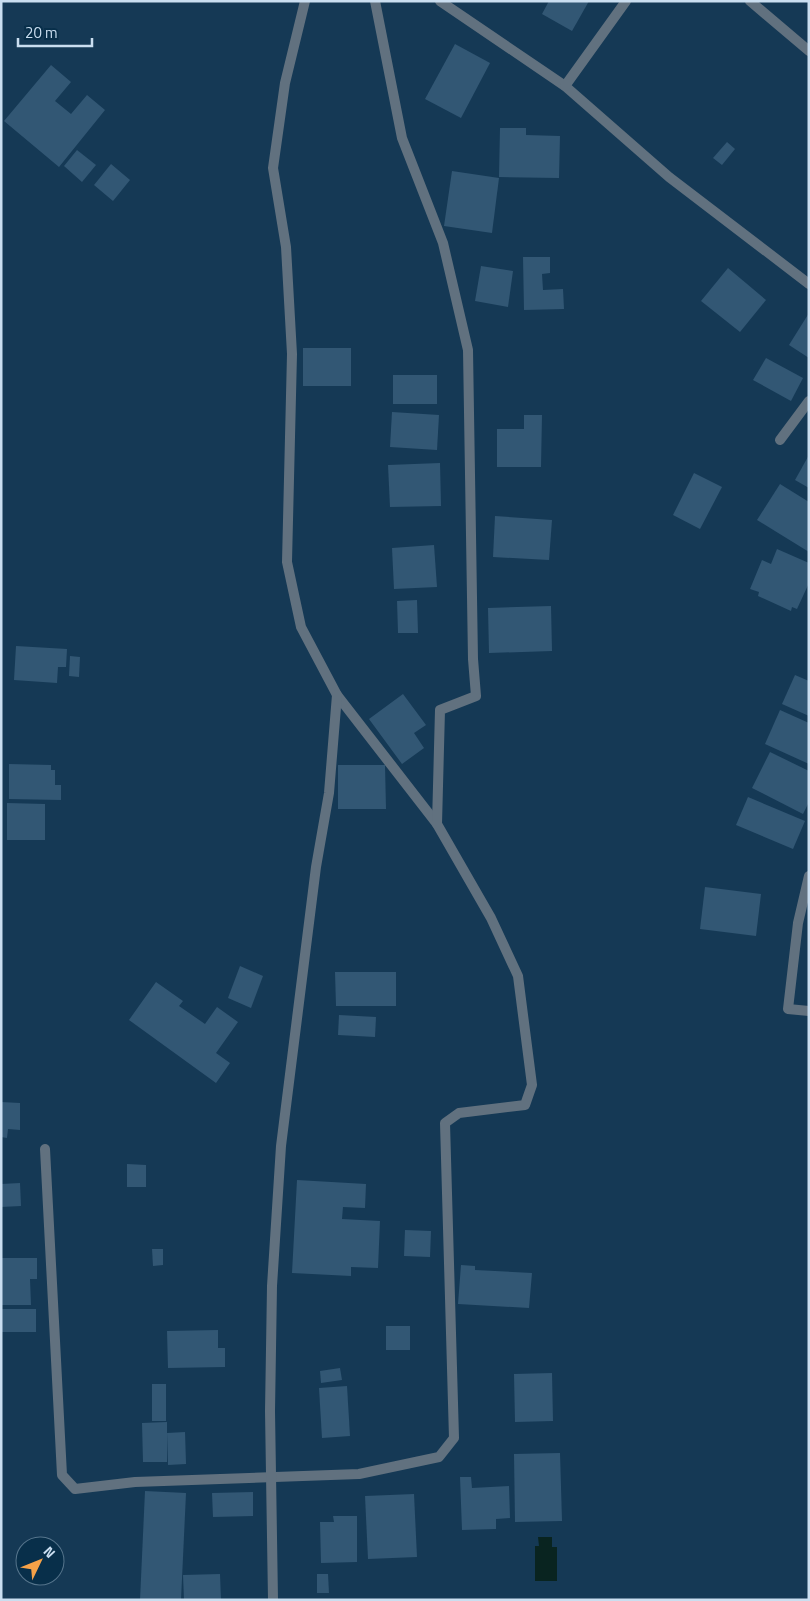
<svg xmlns="http://www.w3.org/2000/svg" width="810" height="1601" font-family="'Titillium Web',sans-serif">
<style>
.water{fill:#092420}
.building{fill:#325774}
.lines{fill:none;stroke-linecap:round;stroke-linejoin:round}
.minor{stroke:#61717f;stroke-width:10}
</style>
<rect width="100%" height="100%" fill="#153955"/>
<path class="water" d="M 538,1537 L 552,1537 L 552,1547 L 557,1547 L 557,1581 L 535,1581 L 535,1546 L 539,1546 Z"/>
<g class="building">
<path d="M 549,1 L 589,1 L 572,31 L 542,14 Z"/>
<path d="M 455,44 L 490,63 L 461,118 L 425,99 Z"/>
<path d="M 51,65 L 71,82 L 55,101 L 71,114 L 87,95 L 105,110 L 59,167 L 4,121 Z"/>
<path d="M 500,128 L 526,128 L 526,135 L 560,136 L 559,178 L 499,177 Z"/>
<path d="M 727,142 L 735,149 L 722,165 L 713,158 Z"/>
<path d="M 77,150 L 96,165 L 82,182 L 64,166 Z"/>
<path d="M 111,164 L 130,180 L 113,201 L 94,185 Z"/>
<path d="M 452,171 L 499,178 L 492,233 L 444,226 Z"/>
<path d="M 523,257 L 550,257 L 550,273 L 542,274 L 543,290 L 563,289 L 564,309 L 524,310 Z"/>
<path d="M 481,266 L 513,271 L 508,307 L 475,301 Z"/>
<path d="M 728,268 L 766,300 L 740,332 L 701,301 Z"/>
<path d="M 809,313 L 809,358 L 789,345 Z"/>
<rect x="303" y="348" width="48" height="38"/>
<path d="M 766,358 L 803,378 L 791,401 L 753,380 Z"/>
<rect x="393" y="375" width="44" height="29"/>
<path d="M 392,412 L 439,415 L 437,450 L 390,447 Z"/>
<path d="M 524,415 L 542,415 L 541,467 L 497,467 L 497,429 L 524,429 Z"/>
<path d="M 809,455 L 809,488 L 795,480 Z"/>
<path d="M 440,463 L 441,506 L 390,507 L 388,465 Z"/>
<path d="M 694,473 L 722,487 L 700,529 L 673,515 Z"/>
<path d="M 780,484 L 809,502 L 809,552 L 757,520 Z"/>
<path d="M 495,516 L 552,520 L 549,560 L 493,557 Z"/>
<path d="M 434,545 L 437,587 L 394,589 L 392,548 Z"/>
<path d="M 777,549 L 809,563 L 809,583 L 797,609 L 792,607 L 791,611 L 758,596 L 759,592 L 750,589 L 762,560 L 771,564 Z"/>
<path d="M 417,600 L 418,633 L 398,633 L 397,601 Z"/>
<path d="M 551,606 L 552,651 L 489,653 L 488,608 Z"/>
<path d="M 16,646 L 67,649 L 66,667 L 58,667 L 57,683 L 14,680 Z"/>
<path d="M 70,656 L 80,657 L 79,677 L 69,676 Z"/>
<path d="M 795,675 L 809,681 L 809,716 L 782,704 Z"/>
<path d="M 403,694 L 426,725 L 414,733 L 424,748 L 402,764 L 369,719 Z"/>
<path d="M 780,710 L 809,723 L 809,764 L 765,744 Z"/>
<path d="M 770,752 L 809,771 L 809,802 L 803,814 L 752,788 Z"/>
<path d="M 9,764 L 51,765 L 51,770 L 55,770 L 55,785 L 61,785 L 61,800 L 9,799 Z"/>
<path d="M 338,765 L 385,765 L 386,809 L 338,809 Z"/>
<path d="M 748,797 L 805,821 L 793,849 L 736,825 Z"/>
<path d="M 7,803 L 45,804 L 45,840 L 7,840 Z"/>
<path d="M 705,887 L 761,894 L 756,936 L 700,929 Z"/>
<path d="M 240,966 L 263,976 L 251,1008 L 228,998 Z"/>
<path d="M 335,972 L 396,972 L 396,1006 L 336,1006 Z"/>
<path d="M 156,982 L 183,1001 L 179,1006 L 205,1024 L 217,1007 L 238,1022 L 216,1053 L 230,1063 L 216,1083 L 129,1020 Z"/>
<path d="M 339,1015 L 376,1017 L 375,1037 L 338,1035 Z"/>
<path d="M 1,1102 L 20,1103 L 20,1130 L 8,1129 L 7,1138 L 1,1137 Z"/>
<path d="M 127,1164 L 146,1165 L 146,1187 L 127,1187 Z"/>
<path d="M 297,1180 L 366,1184 L 365,1208 L 343,1207 L 342,1219 L 380,1221 L 378,1268 L 351,1267 L 351,1276 L 292,1273 Z"/>
<path d="M 20,1183 L 21,1206 L 1,1207 L 1,1184 Z"/>
<path d="M 405,1230 L 431,1231 L 430,1257 L 404,1256 Z"/>
<path d="M 152,1249 L 163,1249 L 163,1265 L 153,1266 Z"/>
<path d="M 1,1258 L 37,1258 L 37,1279 L 30,1279 L 31,1305 L 1,1305 Z"/>
<path d="M 461,1265 L 475,1266 L 475,1270 L 532,1273 L 529,1308 L 458,1304 Z"/>
<rect x="1" y="1309" width="35" height="23"/>
<rect x="386" y="1326" width="24" height="24"/>
<path d="M 218,1330 L 218,1348 L 225,1348 L 225,1367 L 168,1368 L 167,1331 Z"/>
<path d="M 340,1368 L 342,1380 L 321,1383 L 320,1371 Z"/>
<path d="M 552,1373 L 553,1421 L 515,1422 L 514,1374 Z"/>
<rect x="152" y="1384" width="14" height="37"/>
<path d="M 347,1386 L 350,1436 L 322,1438 L 319,1388 Z"/>
<path d="M 167,1422 L 167,1462 L 143,1462 L 142,1423 Z"/>
<path d="M 185,1432 L 186,1464 L 168,1465 L 167,1433 Z"/>
<path d="M 560,1453 L 562,1521 L 515,1522 L 514,1454 Z"/>
<path d="M 460,1477 L 471,1477 L 472,1488 L 509,1486 L 510,1518 L 496,1519 L 496,1529 L 462,1530 Z"/>
<path d="M 145,1491 L 186,1493 L 181,1600 L 140,1600 Z"/>
<path d="M 253,1492 L 253,1516 L 213,1517 L 212,1493 Z"/>
<path d="M 414,1494 L 417,1557 L 368,1559 L 365,1496 Z"/>
<path d="M 333,1516 L 357,1516 L 357,1562 L 321,1563 L 320,1522 L 334,1522 Z"/>
<path d="M 220,1574 L 221,1600 L 184,1600 L 183,1575 Z"/>
<path d="M 317,1574 L 328,1574 L 329,1593 L 317,1593 Z"/>
</g>
<g class="lines">
<g class="minor">
<path d="M 305,1 L 285,83 L 273,168 L 286,247 L 292,354 L 287,562 L 301,627 L 337,695 L 437,824"/>
<path d="M 440,1 L 565,86 L 669,177 L 809,284"/>
<path d="M 750,1 L 809,51"/>
<path d="M 565,86 L 626,1"/>
<path d="M 780,440 L 809,401"/>
<path d="M 809,876 L 798,923 L 788,1009 L 809,1011"/>
<path d="M 45,1149 L 62,1475 L 75,1489 L 135,1482 L 359,1474 L 439,1457 L 454,1438 L 445,1123 L 459,1113 L 525,1105 L 532,1085 L 518,976 L 491,918 L 437,824 L 440,710 L 476,696 L 473,659 L 468,350 L 443,243 L 402,138 L 375,1"/>
<path d="M 273,1600 L 270,1411 L 272,1286 L 281,1146 L 316,867 L 329,793 L 337,695"/>
</g>
</g>
<rect width="810" height="1601" fill="none" stroke="#cadef0" stroke-width="5"/>
<g transform="translate(40 1561) rotate(47)"><circle r="24" fill="#082f4a" stroke="#56758c"/>
<path d="M0-4L9 19L0 12L-9 19Z" fill="#f6a248"/>
<text y="-8" font-size="14" font-weight="bold" text-anchor="middle" fill="#cadef0">N</text>
</g>
<path d="M18 38v8h74v-8" fill="none" stroke="#cadef0" stroke-width="2.5"/>
<text x="25" y="38" font-size="15" fill="#cadef0" stroke="#082f4a" stroke-width="4" paint-order="stroke">20 m</text>
</svg>
